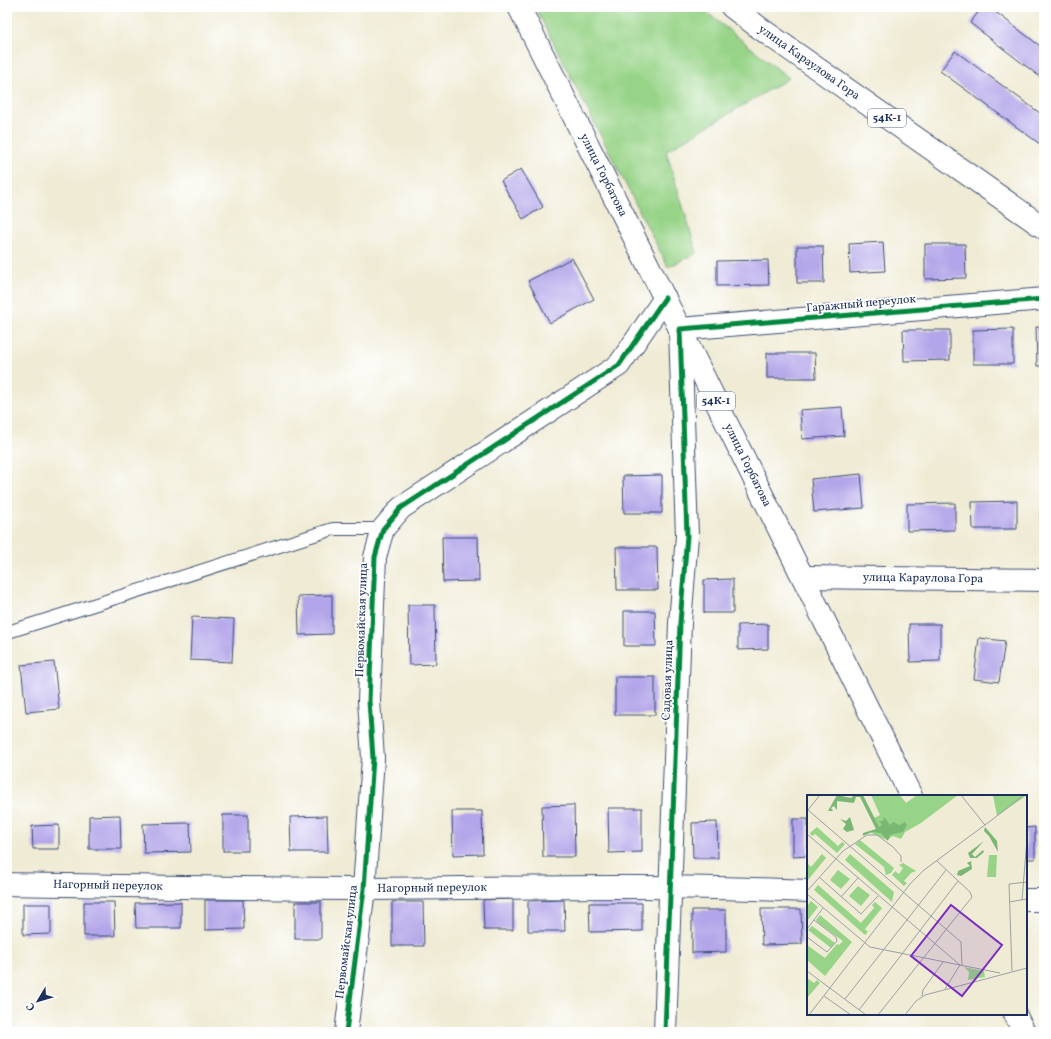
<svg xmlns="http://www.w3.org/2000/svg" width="1051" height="1039" font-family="Vollkorn,serif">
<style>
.green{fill:#98d488;stroke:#5a8273}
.building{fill:#b2a5e9}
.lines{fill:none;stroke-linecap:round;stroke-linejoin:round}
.service-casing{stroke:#3b4b70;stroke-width:14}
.minor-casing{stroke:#3b4b70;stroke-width:24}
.primary-casing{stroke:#3b4b70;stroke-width:24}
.service{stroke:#fff;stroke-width:12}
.minor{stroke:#fff;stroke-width:22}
.primary{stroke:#fff;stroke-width:22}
.cycleway-casing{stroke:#fff;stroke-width:8}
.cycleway{stroke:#00873e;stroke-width:5}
.labels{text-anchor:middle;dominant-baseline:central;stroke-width:3.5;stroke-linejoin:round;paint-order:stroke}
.shield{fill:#fff;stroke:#5f6d8e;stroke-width:1}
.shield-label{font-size:11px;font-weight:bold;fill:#1b2f5e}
.street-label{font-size:12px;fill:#1b2f5e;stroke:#fff}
.inset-road{fill:none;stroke:#9aa0a5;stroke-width:1}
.view{fill:#7b2cbf;fill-opacity:0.15;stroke:#7b2cbf;stroke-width:2}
.inset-edge{fill:none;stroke:#1b2f5e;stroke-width:2}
</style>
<rect width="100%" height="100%" fill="#fff"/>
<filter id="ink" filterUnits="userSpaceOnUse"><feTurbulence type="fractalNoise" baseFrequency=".025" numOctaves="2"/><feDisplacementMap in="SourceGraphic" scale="8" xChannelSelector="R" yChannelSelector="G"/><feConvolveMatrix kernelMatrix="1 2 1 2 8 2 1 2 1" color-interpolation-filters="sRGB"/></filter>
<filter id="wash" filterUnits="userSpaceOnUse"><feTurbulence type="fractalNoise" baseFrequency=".012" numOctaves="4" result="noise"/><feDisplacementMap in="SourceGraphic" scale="16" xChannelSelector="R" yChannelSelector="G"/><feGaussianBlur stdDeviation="0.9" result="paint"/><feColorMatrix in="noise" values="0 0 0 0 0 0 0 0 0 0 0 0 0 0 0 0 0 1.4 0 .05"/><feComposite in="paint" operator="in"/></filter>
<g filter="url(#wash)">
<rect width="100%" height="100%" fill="#efebd4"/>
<path class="green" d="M 535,7 L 700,7 L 789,78 L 666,151 L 697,253 L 668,267 Z"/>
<g id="blocks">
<g class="building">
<path d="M 982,7 L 989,7 L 1044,49 L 1044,80 L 970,23 Z"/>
<path d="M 955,51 L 1044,116 L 1044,147 L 940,71 Z"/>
<path d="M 521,169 L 543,207 L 523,219 L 501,181 Z"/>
<path d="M 883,242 L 885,271 L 850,273 L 849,244 Z"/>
<path d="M 925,244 L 965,244 L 966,278 L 925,279 Z"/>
<path d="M 797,246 L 823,246 L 824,283 L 797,283 Z"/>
<path d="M 572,258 L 594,299 L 550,323 L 528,281 Z"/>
<path d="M 768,260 L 769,285 L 717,286 L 717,261 Z"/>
<path d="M 1036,327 L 1044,327 L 1044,366 L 1037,366 Z"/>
<path d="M 1013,329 L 1013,364 L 973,364 L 973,330 Z"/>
<path d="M 903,330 L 950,330 L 950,360 L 904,361 Z"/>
<path d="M 767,353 L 815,353 L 816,378 L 767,378 Z"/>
<path d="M 842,407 L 844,436 L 802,439 L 800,410 Z"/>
<path d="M 861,474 L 864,508 L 814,512 L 811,479 Z"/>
<path d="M 662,475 L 662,513 L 624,513 L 623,476 Z"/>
<path d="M 1017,501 L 1017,529 L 973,529 L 972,502 Z"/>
<path d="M 955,503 L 955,530 L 907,531 L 907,504 Z"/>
<rect x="1041" y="511" width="3" height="21"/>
<path d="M 442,537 L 478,537 L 479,581 L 443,582 Z"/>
<path d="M 616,547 L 657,547 L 658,590 L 617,590 Z"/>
<path d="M 733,579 L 733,613 L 704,613 L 704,580 Z"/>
<path d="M 332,595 L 332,634 L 299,635 L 298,596 Z"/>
<path d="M 408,605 L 435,605 L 436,664 L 409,665 Z"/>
<path d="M 624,611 L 655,611 L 656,646 L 624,646 Z"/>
<path d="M 192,617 L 234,619 L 232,662 L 190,660 Z"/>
<path d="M 768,624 L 768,649 L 738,650 L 738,625 Z"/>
<path d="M 909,624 L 940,624 L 940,661 L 910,662 Z"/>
<path d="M 979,638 L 1005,641 L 999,682 L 974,679 Z"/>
<path d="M 54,662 L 59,709 L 26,712 L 21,665 Z"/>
<rect x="615" y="677" width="40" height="38"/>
<path d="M 574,805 L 575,857 L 543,857 L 542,806 Z"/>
<path d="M 608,808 L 642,808 L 642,852 L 609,853 Z"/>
<path d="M 452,811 L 482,811 L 483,854 L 453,855 Z"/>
<path d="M 120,815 L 121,849 L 89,849 L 89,816 Z"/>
<rect x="223" y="815" width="25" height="36"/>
<path d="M 327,816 L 328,852 L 291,852 L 290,817 Z"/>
<path d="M 793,819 L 808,819 L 808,856 L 793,857 Z"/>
<path d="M 717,822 L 718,858 L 693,858 L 692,823 Z"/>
<path d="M 190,823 L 191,852 L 144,853 L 143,824 Z"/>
<path d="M 59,825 L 59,849 L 33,849 L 32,826 Z"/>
<path d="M 1035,827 L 1035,859 L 1026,859 L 1026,828 Z"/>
<path d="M 513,899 L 513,930 L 484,930 L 483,900 Z"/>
<path d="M 205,900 L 243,900 L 244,929 L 205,930 Z"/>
<path d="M 564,900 L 565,931 L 528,931 L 528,901 Z"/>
<path d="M 84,902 L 114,902 L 115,936 L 84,936 Z"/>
<path d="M 181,902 L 181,928 L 136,928 L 135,903 Z"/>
<rect x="295" y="902" width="26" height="37"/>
<path d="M 392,902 L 423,902 L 424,946 L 392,946 Z"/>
<path d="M 589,903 L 642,903 L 642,931 L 590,932 Z"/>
<path d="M 23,904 L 51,904 L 51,934 L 23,935 Z"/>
<path d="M 761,909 L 801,909 L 802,944 L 762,945 Z"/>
<path d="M 692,910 L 726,910 L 726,952 L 692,953 Z"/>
</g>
</g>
</g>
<g filter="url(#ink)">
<use href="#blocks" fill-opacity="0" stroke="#3b4b70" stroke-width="1"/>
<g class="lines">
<defs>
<path id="service" d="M 8,632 L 333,529 L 383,529"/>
<g id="minor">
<path id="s1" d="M 803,577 L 1044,580"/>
<path id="s2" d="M 7,884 C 126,886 246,889 365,889 C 513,888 660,884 808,891"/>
<path d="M 1026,900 L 1044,900"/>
<path d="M 346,1032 L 364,889 L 373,758 L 369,701 L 375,557 L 383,529 L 401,508 L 619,365 L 665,298"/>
<path d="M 665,1032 L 680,623 L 687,536 L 680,329 L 1044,299"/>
</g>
<g id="primary">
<path id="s3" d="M 519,7 L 680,329 L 911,796"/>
<path id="s4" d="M 732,7 L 761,29 L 1044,228"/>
<path d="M 1015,1014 L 1024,1032"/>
</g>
</defs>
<use href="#service" class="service-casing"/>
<use href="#minor" class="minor-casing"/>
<use href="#primary" class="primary-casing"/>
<use href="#service" class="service"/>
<use href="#minor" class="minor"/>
<use href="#primary" class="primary"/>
<defs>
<g id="cycleway">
<path d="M 346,1032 L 364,889 L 373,758 L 369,701 L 375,557 L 383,529 L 401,508 L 619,365 L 665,298"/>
<path d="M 665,1032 L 680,623 L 687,536 L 680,329 L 1044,299"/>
</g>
</defs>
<use href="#cycleway" class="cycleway-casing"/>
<use href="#cycleway" class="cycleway"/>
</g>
</g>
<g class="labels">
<g class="shield">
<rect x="868" y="109" width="38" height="18" rx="3"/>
<rect x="697" y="392" width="38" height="18" rx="3"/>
</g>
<g class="shield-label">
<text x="887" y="118">54К-1</text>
<text x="716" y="401">54К-1</text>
</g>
<g class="street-label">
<text stroke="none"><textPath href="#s4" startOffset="95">улица Караулова Гора</textPath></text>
<text stroke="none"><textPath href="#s3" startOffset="188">улица Горбатова</textPath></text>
<text transform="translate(861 304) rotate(-5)">Гаражный переулок</text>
<text stroke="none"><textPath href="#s3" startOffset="512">улица Горбатова</textPath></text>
<text stroke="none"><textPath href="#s1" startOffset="120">улица Караулова Гора</textPath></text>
<text transform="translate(362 620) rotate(-88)">Первомайская улица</text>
<text transform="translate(668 680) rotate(-88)">Садовая улица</text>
<text stroke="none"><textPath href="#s2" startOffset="101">Нагорный переулок</textPath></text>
<text stroke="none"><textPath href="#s2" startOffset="425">Нагорный переулок</textPath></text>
<text transform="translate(347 942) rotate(-83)">Первомайская улица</text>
</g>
</g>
<g transform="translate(807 795)">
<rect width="220" height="220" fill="#efebd4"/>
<path d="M 64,0 L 93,0 L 99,8 L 110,0 L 151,0 L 114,28 L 98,37 L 94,44 L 86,41 L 80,45 L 62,37 L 70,34 L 65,24 L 73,20 ZM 186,0 L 220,0 L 190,21 ZM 10,32 L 31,51 L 35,47 L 38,49 L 30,58 L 8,39 L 5,41 L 3,38 ZM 53,45 L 87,73 L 84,78 L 79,80 L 77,72 L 48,49 ZM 15,59 L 19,63 L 0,86 L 0,68 L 4,72 ZM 43,59 L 87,97 L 85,107 L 38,65 ZM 182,60 L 190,60 L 189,82 L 180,82 ZM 96,68 L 109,76 L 104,78 L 97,86 L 100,88 L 97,91 L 85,80 L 88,76 L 92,79 L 96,73 L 92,70 ZM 31,75 L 43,84 L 34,94 L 23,85 ZM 11,90 L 54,128 L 67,113 L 65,110 L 68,107 L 75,113 L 58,134 L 61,137 L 58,140 L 7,95 ZM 51,91 L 63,100 L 54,111 L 42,101 ZM 4,106 L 11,112 L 0,126 L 0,111 ZM 13,120 L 45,147 L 18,181 L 0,165 L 0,150 L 18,163 L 30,149 L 32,150 L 36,146 L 11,128 L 9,125 ZM 5,131 L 28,148 L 24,153 L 1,135 ZM 157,172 L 177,176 L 178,182 L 161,185 L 162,177 ZM 0,183 L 7,188 L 10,185 L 13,188 L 0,203 Z" fill="#98d488"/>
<path d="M 30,0 L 44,3 L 47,0 L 56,0 L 72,32 L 75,30 L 72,26 L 76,26 L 77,22 L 83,30 L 86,27 L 93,30 L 98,27 L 100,30 L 96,37 L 83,40 L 81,46 L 74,38 L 65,37 L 56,41 L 56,38 L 69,34 L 53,2 L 49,2 L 47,8 L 30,6 L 30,15 L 27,11 L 24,13 L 26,16 L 21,16 ZM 43,22 L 47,35 L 40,37 L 36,34 L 39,29 L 33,24 L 39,26 ZM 178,32 L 190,46 L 191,57 L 182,41 L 177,36 ZM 177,46 L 165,59 L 168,62 L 176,55 L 177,57 L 170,63 L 163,63 L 161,58 ZM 164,66 L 165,74 L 154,81 L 150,80 L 151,76 L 163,71 L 160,68 Z" fill="#7ab674"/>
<path class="inset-road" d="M 154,0 L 178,30M 1,15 L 154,147 L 155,171M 0,16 L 13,0M 186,24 L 217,0M 0,39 L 153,170 L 138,194M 12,82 L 54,119 L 71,101M 0,96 L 36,56 L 60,40 L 70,40 L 86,52 L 94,61 L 94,67M 0,99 L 63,152 L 193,178M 34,102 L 51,83M 215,105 L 220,44M 202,107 L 220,104M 0,134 L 16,113M 0,142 L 20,157 L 30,146 L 29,142 L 7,125M 0,176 L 59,220M 205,176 L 202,89 L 220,87M 17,201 L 44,220M 115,201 L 116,195 L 136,167M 38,204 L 139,75M 52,215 L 151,86M 2,220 L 103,89 L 117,75 L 186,24M 71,220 L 165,102 L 163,97 L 130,66M 98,220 L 109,206 L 118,200 L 220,173"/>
<path class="view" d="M 144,110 L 195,150 L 155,201 L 104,161 Z"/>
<rect width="220" height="220" class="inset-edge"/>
</g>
<rect width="1051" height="1039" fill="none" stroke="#fff" stroke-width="24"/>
<g transform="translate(38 1001) rotate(232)" stroke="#ffffff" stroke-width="3" paint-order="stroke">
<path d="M0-3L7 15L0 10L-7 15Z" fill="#1b2f5e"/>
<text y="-6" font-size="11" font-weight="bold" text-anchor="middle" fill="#1b2f5e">С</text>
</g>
</svg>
